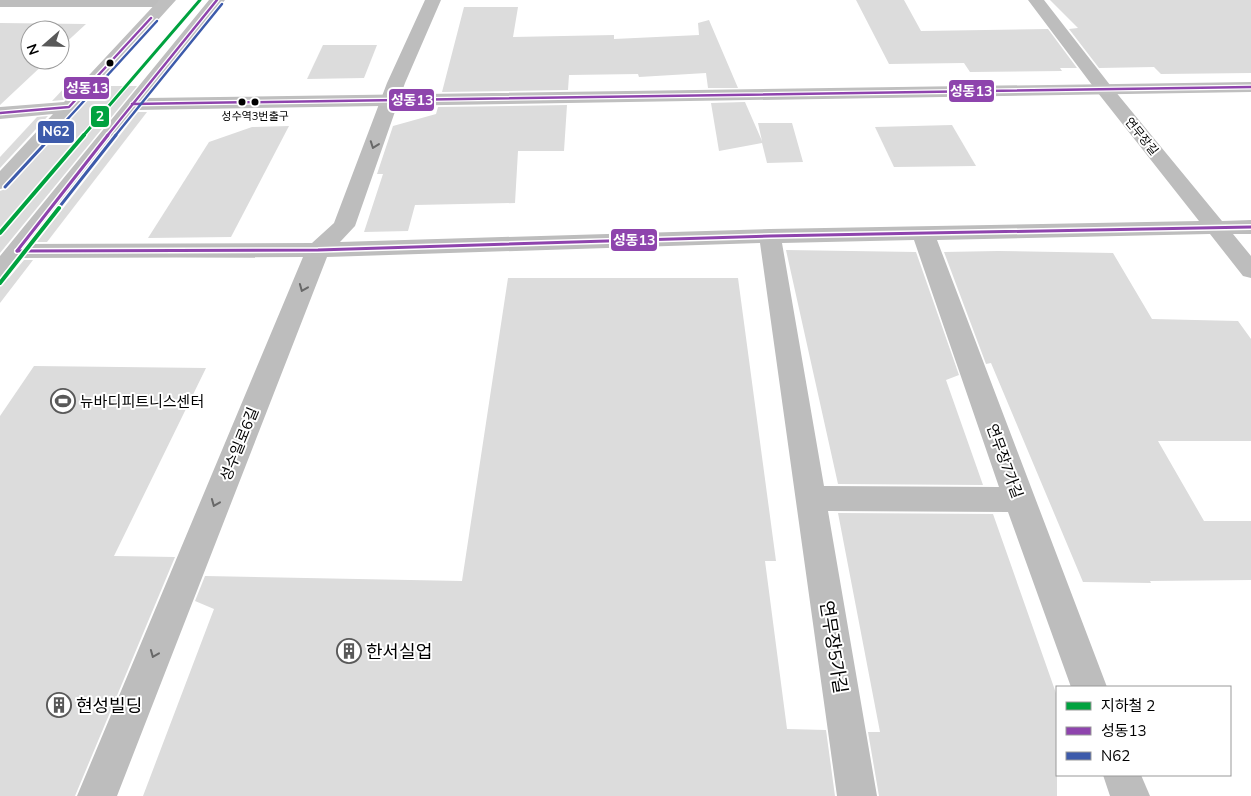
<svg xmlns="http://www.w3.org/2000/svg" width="1251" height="796" font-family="Mulish,'Noto Sans KR',sans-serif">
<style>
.building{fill:#dcdcdc}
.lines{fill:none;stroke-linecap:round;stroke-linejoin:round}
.street{fill:#bdbdbd;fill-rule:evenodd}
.secondary{fill:#bfbfbf;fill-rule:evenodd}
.bus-1-far1-casing{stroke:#fff;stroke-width:5}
.bus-1-casing{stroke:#fff;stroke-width:6}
.bus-2-far1-casing{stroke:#fff;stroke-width:5}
.bus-2-casing{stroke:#fff;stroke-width:6}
.bus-1-far1{stroke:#8e44ad;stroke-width:2.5}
.bus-1{stroke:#8e44ad;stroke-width:3}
.bus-2-far1{stroke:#3d5bab;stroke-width:2.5}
.bus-2{stroke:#3d5bab;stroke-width:3}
.metro-1-far1-casing{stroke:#fff;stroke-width:5.5}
.metro-1-casing{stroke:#fff;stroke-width:7}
.metro-1-far1{stroke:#00a23f;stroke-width:3}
.metro-1{stroke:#00a23f;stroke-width:4}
.oneway{stroke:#686868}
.bus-dot{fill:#000;stroke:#fff;stroke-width:2}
.labels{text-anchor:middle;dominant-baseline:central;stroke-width:4;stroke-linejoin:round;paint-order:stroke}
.far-bus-label{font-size:11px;fill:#000;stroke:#fff}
.far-street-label{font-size:12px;fill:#000;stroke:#fff}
.poi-label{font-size:15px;fill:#000;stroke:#fff;text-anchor:start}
.street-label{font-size:15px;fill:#000;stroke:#fff}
.near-street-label{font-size:18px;fill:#000;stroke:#fff}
.near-poi-label{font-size:18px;fill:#000;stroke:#fff;text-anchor:start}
.line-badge{stroke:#fff;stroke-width:2}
.badge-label{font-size:14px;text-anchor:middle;font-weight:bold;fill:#fff}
</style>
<rect width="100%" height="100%" fill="#fff"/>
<g class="building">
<path d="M 856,0 L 904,0 L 921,31 L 1048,29 L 1077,68 L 1060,68 L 1062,71 L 970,72 L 964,63 L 889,64 Z"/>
<path d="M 1050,0 L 1251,0 L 1251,73 L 1161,74 L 1154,67 L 1099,68 L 1069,29 L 1078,28 Z"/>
<path d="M 464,7 L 518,7 L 513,37 L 614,35 L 614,39 L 699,35 L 698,23 L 709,20 L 738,88 L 708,88 L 706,73 L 639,77 L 638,74 L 569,75 L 568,90 L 442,92 Z"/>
<path d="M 0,23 L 86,24 L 60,48 L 60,30 L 30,30 L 30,60 L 48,60 L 0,105 Z"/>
<path d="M 323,45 L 377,45 L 364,78 L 307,79 Z"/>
<path d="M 67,85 L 77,86 L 63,100 L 52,101 Z"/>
<path d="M 101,86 L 137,86 L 0,253 L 0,191 L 8,188 Z"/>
<path d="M 745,102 L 762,141 L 758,123 L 792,123 L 803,162 L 767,163 L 762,143 L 719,151 L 711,103 Z"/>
<path d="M 567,105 L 564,151 L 518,151 L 515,203 L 415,205 L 408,231 L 364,232 L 383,174 L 377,174 L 393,126 L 436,114 L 438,107 Z"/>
<path d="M 138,112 L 147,112 L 47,242 L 37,242 Z"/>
<path d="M 48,116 L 0,168 L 0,157 L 37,117 Z"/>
<path d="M 952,125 L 976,166 L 894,167 L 875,127 Z"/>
<path d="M 289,126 L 231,237 L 148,238 L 209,142 L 252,127 Z"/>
<path d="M 786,250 L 916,252 L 959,375 L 946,380 L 983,485 L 838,484 Z"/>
<path d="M 998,251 L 1113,253 L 1152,319 L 1238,321 L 1251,339 L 1251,441 L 1158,441 L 1204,521 L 1251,521 L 1251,580 L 1150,581 L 1151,583 L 1083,582 L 991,363 L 986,364 L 944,252 Z"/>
<path d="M 24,260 L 33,260 L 0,303 L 0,281 L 9,278 Z"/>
<path d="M 508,278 L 738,278 L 776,561 L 765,561 L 787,729 L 826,730 L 835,796 L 143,796 L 214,609 L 195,601 L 205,576 L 462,581 Z"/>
<path d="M 34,366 L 206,368 L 114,556 L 175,557 L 75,796 L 0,796 L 0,416 Z"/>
<path d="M 838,513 L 993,514 L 1057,696 L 1057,796 L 879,796 L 868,732 L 880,732 Z"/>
</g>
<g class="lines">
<g class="street">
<path d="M 0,0 L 171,0 L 173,2 L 171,5 L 165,7 L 0,7 Z"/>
<path d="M 425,0 L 441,0 L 405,83 L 355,226 L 340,242 L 770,229 L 1199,221 L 1098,93 L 1028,0 L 1044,0 L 1110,85 L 1222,221 L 1251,220 L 1251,234 L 1233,234 L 1251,256 L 1251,278 L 1243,276 L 1210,234 L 937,240 L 1107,687 L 1071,687 L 1008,512 L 828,511 L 877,796 L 837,796 L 760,243 L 327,257 L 117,796 L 77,796 L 303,257 L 17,258 L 9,256 L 5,251 L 9,246 L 17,244 L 312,243 L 334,223 L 387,83 ZM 914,240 L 999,487 L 824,486 L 782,243 Z"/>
<path d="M 1103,775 L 1141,775 L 1150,796 L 1110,796 Z"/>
</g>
<g class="secondary">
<path d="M 159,0 L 176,0 L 7,187 L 0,189 L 0,171 L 53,114 L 0,119 L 0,107 L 64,102 Z"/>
<path d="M 209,0 L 225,0 L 146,98 L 1251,82 L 1251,92 L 137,110 L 8,277 L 0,279 L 0,256 Z"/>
</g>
<defs>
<g id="bus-1-far1">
<path d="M 132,104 L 1251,87"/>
<path d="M 0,113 L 69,107 L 151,18"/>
<path d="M 107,136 L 217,0"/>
</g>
<g id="bus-1">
<path d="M 17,251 L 318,250 L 770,236 L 1251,227"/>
<path d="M 17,251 L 108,135"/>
</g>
<g id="bus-2-far1">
<path d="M 52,136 L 157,21"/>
<path d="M 115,136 L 222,4"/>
</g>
<g id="bus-2">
<path d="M 5,187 L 53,135"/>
<path d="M 5,276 L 116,135"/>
</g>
</defs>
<use href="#bus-1-far1" class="bus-1-far1-casing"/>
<use href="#bus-1" class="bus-1-casing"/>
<use href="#bus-2-far1" class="bus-2-far1-casing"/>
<use href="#bus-2" class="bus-2-casing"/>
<use href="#bus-1-far1" class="bus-1-far1"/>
<use href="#bus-1" class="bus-1"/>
<use href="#bus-2-far1" class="bus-2-far1"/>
<use href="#bus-2" class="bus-2"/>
<defs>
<path id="metro-1-far1" d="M 83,136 L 200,0"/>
<g id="metro-1">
<path d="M 0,233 L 84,135"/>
<path d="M 0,283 L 59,208"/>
</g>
</defs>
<use href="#metro-1-far1" class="metro-1-far1-casing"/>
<use href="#metro-1" class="metro-1-casing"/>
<use href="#metro-1-far1" class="metro-1-far1"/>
<use href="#metro-1" class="metro-1"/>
</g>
<defs><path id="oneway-chevron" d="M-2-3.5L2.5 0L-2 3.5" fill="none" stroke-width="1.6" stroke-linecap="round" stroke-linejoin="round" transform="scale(1.25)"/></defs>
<g class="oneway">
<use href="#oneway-chevron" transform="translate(374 145) rotate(110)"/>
<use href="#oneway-chevron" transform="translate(303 288) rotate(112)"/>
<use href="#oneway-chevron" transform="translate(215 503) rotate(112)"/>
<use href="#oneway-chevron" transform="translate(154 654) rotate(112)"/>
</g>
<defs>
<symbol id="stadium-ring" viewBox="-11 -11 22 22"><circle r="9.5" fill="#fff" stroke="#595959" stroke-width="1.5"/><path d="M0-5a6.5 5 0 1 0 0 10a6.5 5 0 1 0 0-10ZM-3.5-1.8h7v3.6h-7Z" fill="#595959"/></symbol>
<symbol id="building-ring" viewBox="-11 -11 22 22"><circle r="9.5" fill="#fff" stroke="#595959" stroke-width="1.5"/><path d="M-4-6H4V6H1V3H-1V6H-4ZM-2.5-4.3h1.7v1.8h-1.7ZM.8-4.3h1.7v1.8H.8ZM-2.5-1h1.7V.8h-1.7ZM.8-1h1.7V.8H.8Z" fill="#595959"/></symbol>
</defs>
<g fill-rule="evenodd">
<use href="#stadium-ring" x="49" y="387" width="28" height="28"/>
<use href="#building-ring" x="335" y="637" width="28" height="28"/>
<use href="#building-ring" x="45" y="691" width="28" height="28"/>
</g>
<g class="bus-dot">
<circle cx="110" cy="63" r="4.5"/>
<circle cx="242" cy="102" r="4.5"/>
<circle cx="255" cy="102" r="4.5"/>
</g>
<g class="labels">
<g class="far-bus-label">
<text x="255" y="116">성수역3번출구</text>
</g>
<g class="far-street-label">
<text transform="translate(1142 136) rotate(51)">연무장길</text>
</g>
<g class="poi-label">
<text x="80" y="401">뉴바디피트니스센터</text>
</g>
<g class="street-label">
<text transform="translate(239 444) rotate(-68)">성수일로6길</text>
<text transform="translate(1005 461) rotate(70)">연무장7가길</text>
</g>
<g class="near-street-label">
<text transform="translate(834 647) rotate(81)">연무장5가길</text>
</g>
<g class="near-poi-label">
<text x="366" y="651">한서실업</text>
<text x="76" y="705">현성빌딩</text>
</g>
</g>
<g class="line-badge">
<rect x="63" y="76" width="47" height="24" rx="5" fill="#8e44ad"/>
<rect x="948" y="79" width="47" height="24" rx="5" fill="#8e44ad"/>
<rect x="388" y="88" width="47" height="24" rx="5" fill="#8e44ad"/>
<rect x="90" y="105" width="20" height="23" rx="5" fill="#00a23f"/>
<rect x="37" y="120" width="38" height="24" rx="5" fill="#3d5bab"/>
<rect x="610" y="228" width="48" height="24" rx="5" fill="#8e44ad"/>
</g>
<g class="badge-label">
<text x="87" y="93">성동13</text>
<text x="971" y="96">성동13</text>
<text x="412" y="105">성동13</text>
<text x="100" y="121">2</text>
<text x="56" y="136">N62</text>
<text x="634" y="245">성동13</text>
</g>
<rect x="1056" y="686" width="175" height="90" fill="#ffffff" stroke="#999999"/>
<rect x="1066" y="702" width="25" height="8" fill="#00a23f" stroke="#999999"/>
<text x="1101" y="711" font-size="15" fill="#000000">지하철 2</text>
<rect x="1066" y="727" width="25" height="8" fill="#8e44ad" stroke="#999999"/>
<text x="1101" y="736" font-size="15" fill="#000000">성동13</text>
<rect x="1066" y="752" width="25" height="8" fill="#3d5bab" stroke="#999999"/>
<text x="1101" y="761" font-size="15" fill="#000000">N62</text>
<g transform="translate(45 45) rotate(250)"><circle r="24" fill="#ffffff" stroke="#999999"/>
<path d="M0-4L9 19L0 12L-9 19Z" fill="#595959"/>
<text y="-8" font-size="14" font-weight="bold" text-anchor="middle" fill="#000000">N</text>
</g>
</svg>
